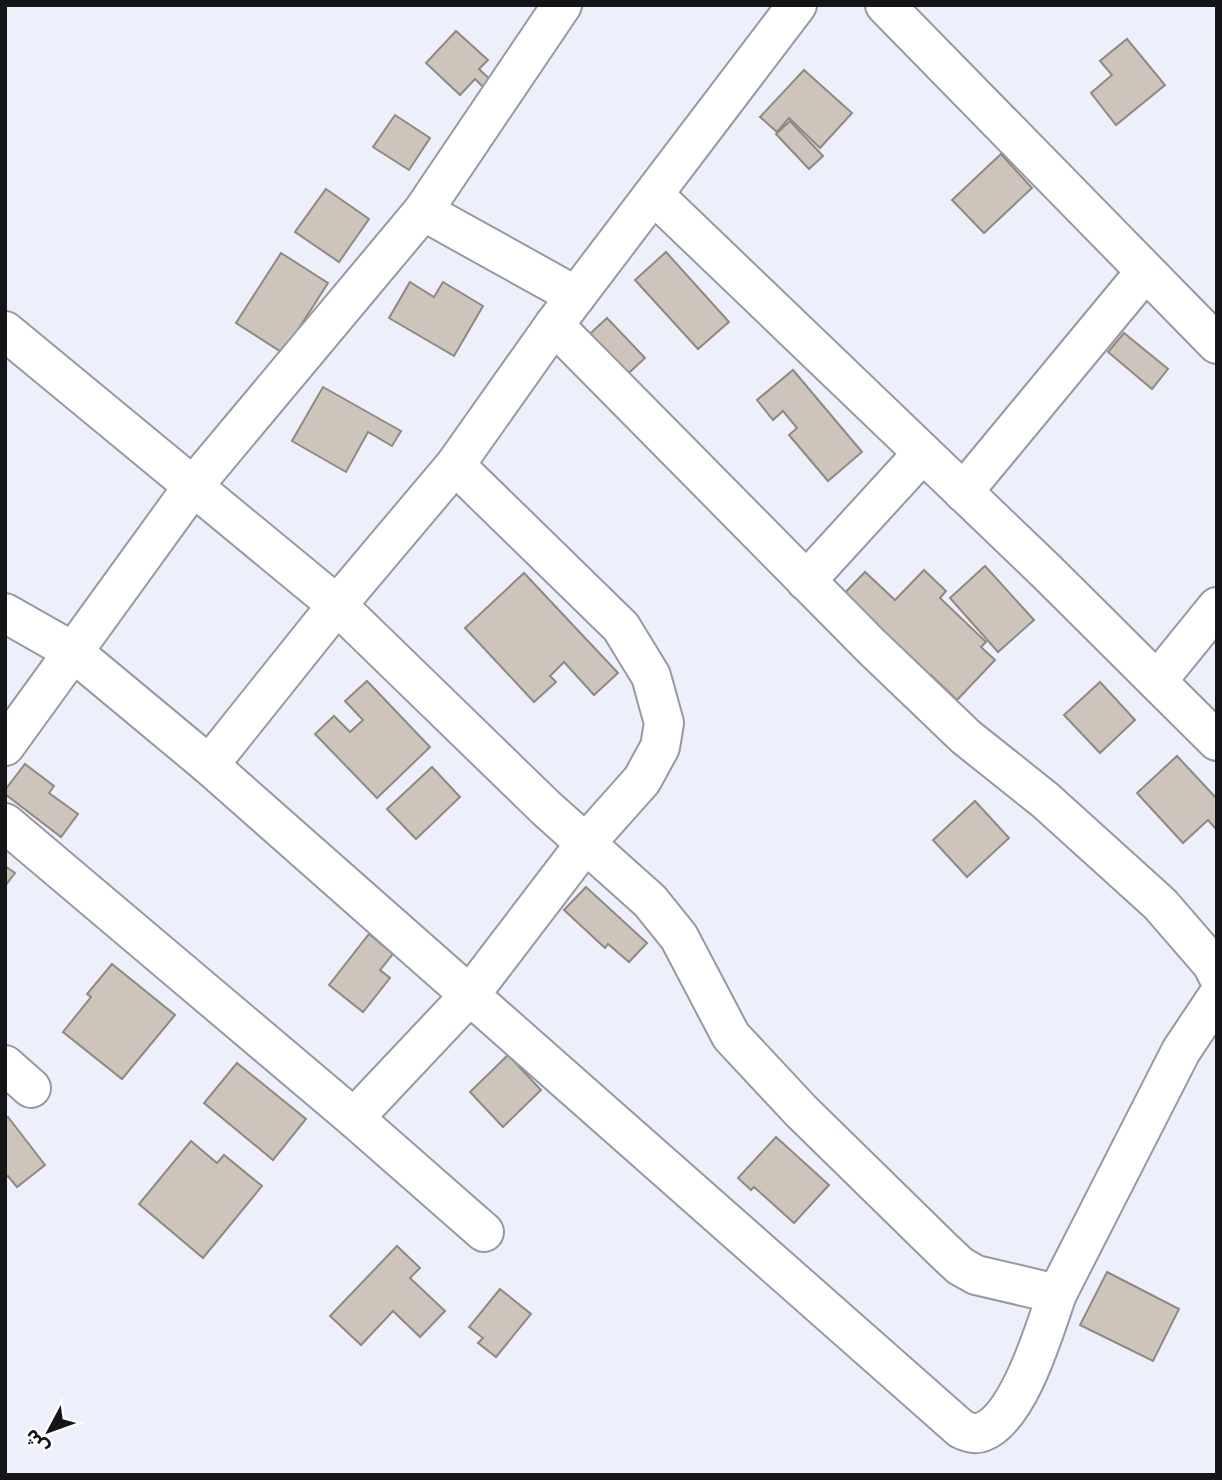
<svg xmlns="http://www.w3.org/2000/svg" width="1222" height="1480" font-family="Arial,'Noto Sans Arabic',sans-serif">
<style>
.building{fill:#cdc4bc;stroke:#908881;stroke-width:2}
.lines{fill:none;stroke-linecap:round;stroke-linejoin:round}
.minor-casing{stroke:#9699a2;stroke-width:42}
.minor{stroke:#fff;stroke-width:38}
</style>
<rect width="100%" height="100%" fill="#edf0fa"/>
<g class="building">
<path d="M 456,31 L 488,60 L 479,69 L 494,83 L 486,90 L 475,79 L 460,95 L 426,63 Z"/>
<path d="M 1127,39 L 1165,85 L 1116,125 L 1091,93 L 1112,75 L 1100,61 Z"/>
<path d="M 804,70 L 852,113 L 820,148 L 789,118 L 777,132 L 760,117 Z"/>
<path d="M 395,115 L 430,138 L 409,170 L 373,147 Z"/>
<path d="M 790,121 L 823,156 L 809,169 L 776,134 Z"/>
<path d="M 1001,154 L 1032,188 L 984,233 L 952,200 Z"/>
<path d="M 326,189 L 369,219 L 339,262 L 295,232 Z"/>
<path d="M 666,252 L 729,322 L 698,349 L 635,280 Z"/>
<path d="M 281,253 L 328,283 L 283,353 L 236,323 Z"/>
<path d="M 410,282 L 434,297 L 443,282 L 483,306 L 454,356 L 389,318 Z"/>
<path d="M 607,318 L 645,358 L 618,383 L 580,343 Z"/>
<path d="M 1124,333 L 1168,369 L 1152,389 L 1108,352 Z"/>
<path d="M 793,370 L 862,452 L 828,481 L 789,435 L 797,428 L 783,411 L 773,420 L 757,400 Z"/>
<path d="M 323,387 L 401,431 L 392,446 L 368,432 L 346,472 L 292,441 Z"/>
<path d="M 985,566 L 1034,620 L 998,652 L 950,598 Z"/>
<path d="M 924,570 L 946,591 L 940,598 L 986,642 L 981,647 L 995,660 L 957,700 L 931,675 L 920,686 L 834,604 L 865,572 L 895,600 Z"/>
<path d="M 524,573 L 618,673 L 594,695 L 564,662 L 550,676 L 556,682 L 534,702 L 465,628 Z"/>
<path d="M 367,681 L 430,747 L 377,798 L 315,734 L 334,716 L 350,732 L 363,720 L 345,701 Z"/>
<path d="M 1100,682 L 1135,720 L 1100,753 L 1064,715 Z"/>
<path d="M 1177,756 L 1217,799 L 1217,826 L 1215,828 L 1208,820 L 1183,843 L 1137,793 Z"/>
<path d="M 25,764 L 54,786 L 49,793 L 78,814 L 61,837 L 5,794 L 5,790 Z"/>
<path d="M 432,767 L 460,797 L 416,839 L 387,809 Z"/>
<path d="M 975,801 L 1009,838 L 967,877 L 933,840 Z"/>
<path d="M 5,866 L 15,873 L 5,886 Z"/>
<path d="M 586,887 L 647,943 L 629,962 L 608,944 L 605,948 L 564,910 Z"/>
<path d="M 369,934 L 393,954 L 380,970 L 390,978 L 363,1012 L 329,985 Z"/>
<path d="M 112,964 L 175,1015 L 122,1079 L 63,1032 L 91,997 L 87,994 Z"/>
<path d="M 508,1055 L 541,1090 L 503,1127 L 470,1092 Z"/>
<path d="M 237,1063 L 306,1119 L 273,1160 L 204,1103 Z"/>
<path d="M 8,1117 L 45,1165 L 17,1187 L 8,1176 L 5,1178 L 5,1119 Z"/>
<path d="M 776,1137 L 829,1185 L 794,1223 L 754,1187 L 751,1190 L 738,1178 Z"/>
<path d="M 191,1141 L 217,1163 L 224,1155 L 262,1186 L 203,1258 L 139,1204 Z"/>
<path d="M 397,1246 L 420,1268 L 410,1278 L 445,1311 L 420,1337 L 393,1311 L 361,1345 L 330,1316 Z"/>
<path d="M 1107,1272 L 1179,1309 L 1153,1361 L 1080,1325 Z"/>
<path d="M 500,1289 L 531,1314 L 496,1357 L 478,1343 L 483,1338 L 469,1327 Z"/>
</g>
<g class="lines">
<defs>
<g id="minor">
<path d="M 885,5 L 1217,344"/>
<path d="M 654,195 L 1046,571 L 1217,741"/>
<path d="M 423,211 L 576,296"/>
<path d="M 554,325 L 872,647 L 966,737 L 1045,800 L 1160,904 L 1212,964 L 1217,974"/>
<path d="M 5,331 L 337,605 L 546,808 L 650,901 L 679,937 L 731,1036 L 801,1111 L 943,1250 L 960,1266 L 976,1275 L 1057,1294 L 1181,1051 L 1217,997"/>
<path d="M 963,492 L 1145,272"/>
<path d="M 806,581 L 923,453"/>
<path d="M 5,613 L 72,651 L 209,765 L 961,1429 C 968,1432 975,1435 982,1432 C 1019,1419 1045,1328 1057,1294"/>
<path d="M 1157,681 L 1217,607"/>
<path d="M 5,746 L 194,485 L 423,211 L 562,5"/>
<path d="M 209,765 L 337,605 L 455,465 L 554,325 L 797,5"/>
<path d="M 5,823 L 354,1118 L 484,1232"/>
<path d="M 5,1065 L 31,1088"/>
<path d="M 354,1118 L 469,996 L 585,844 L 642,780 L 660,747 L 664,723 L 651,676 L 621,627 L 455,465"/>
</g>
</defs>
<use href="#minor" class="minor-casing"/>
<use href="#minor" class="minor"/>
</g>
<rect width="1222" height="1480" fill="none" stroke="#141519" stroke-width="14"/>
<g transform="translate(49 1431) rotate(229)" stroke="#ffffff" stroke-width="5" paint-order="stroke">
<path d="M0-5L12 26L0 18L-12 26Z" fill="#141519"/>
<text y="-10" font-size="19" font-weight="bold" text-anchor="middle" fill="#141519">ش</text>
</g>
</svg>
